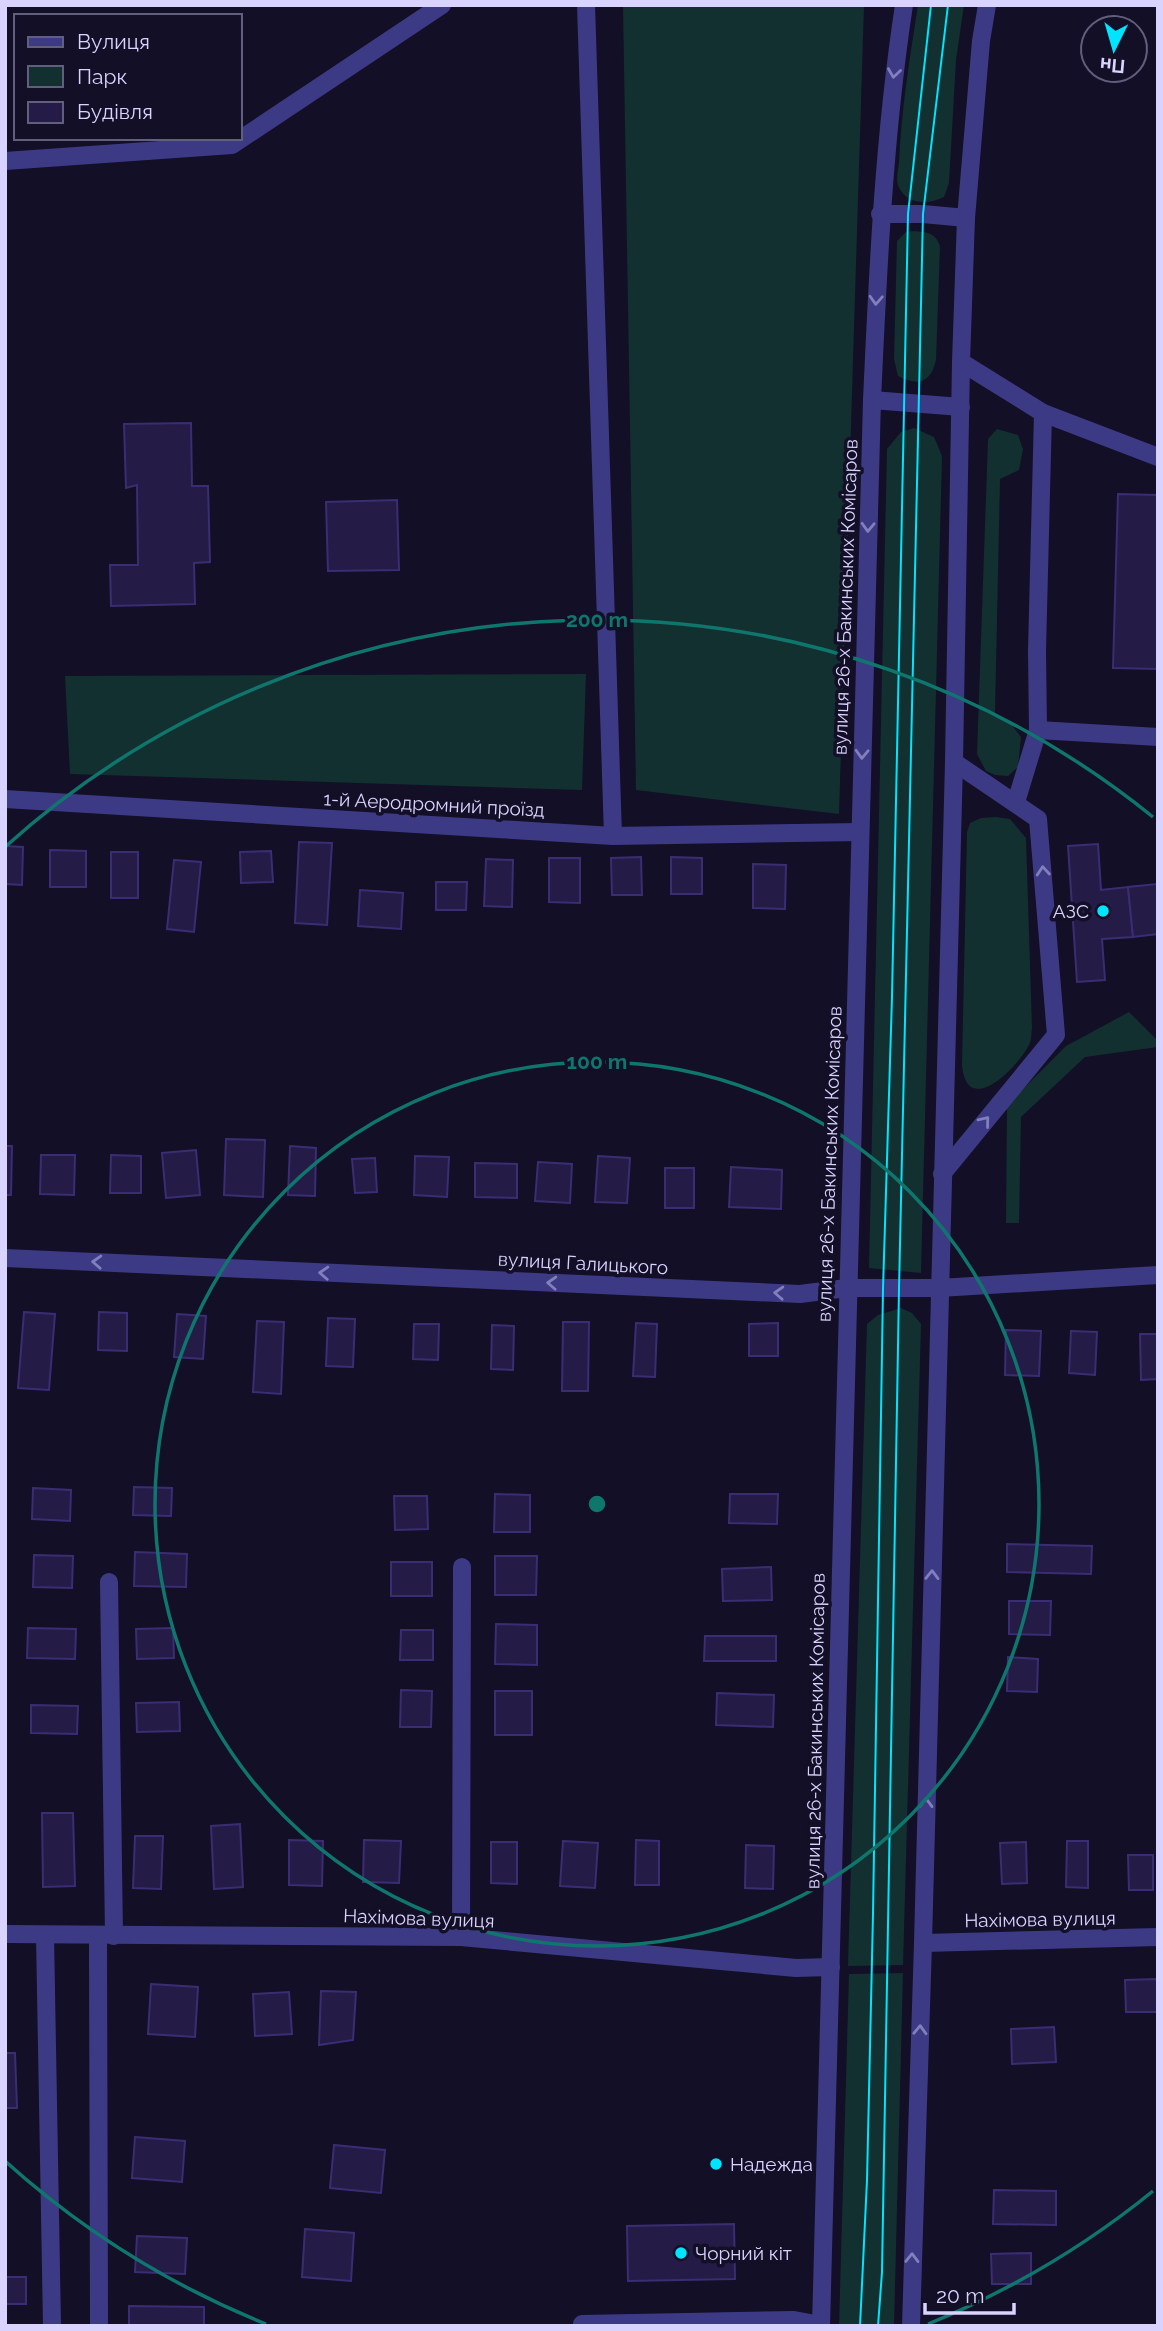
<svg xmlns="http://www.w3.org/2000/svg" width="1163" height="2331" font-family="Raleway,sans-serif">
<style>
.green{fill:#12302f}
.building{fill:#241b47;stroke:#3b2d73;stroke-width:2}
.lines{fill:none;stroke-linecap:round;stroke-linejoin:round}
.minor{stroke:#3d3a85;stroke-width:18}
.tram{stroke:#00e5ff;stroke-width:2}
.oneway{stroke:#837fbc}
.ring{fill:none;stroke:#0f766e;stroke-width:3.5}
.poi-dot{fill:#00e5ff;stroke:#130f26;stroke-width:2.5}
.labels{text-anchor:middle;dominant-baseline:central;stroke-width:7;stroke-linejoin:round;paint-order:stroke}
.street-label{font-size:19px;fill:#d9d4ff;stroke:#130f26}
.poi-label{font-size:19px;fill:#d9d4ff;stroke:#130f26;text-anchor:start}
.centre{fill:#0f766e;stroke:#130f26;stroke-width:3.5}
.ring-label{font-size:21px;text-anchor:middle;font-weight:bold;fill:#0f766e;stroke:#130f26;stroke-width:7;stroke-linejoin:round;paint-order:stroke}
</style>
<rect width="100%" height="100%" fill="#130f26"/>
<g class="green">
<path d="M 623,5 L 864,5 L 839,814 L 636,790 Z"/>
<path d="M 918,5 L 964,5 L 956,60 L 949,183 L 944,197 C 928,205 905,205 898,185 C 896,179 898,169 899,163 C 901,110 910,57 918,5 Z"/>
<path d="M 914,231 C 928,232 935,233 940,246 L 936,360 C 931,382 919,387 898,376 L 894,359 L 897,241 L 906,232 Z"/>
<path d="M 914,428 L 934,437 L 942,456 L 921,1273 L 869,1268 L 887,449 L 901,432 Z"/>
<path d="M 997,429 L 1018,435 L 1023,449 L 1019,470 L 1000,479 L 995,713 L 1011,724 L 1021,737 L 1018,767 L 1008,776 L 995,775 L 986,771 L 977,754 L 988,439 Z"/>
<path d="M 586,674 L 582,790 L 70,774 L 65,676 Z"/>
<path d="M 996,817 L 1010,819 L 1026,838 L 1032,1028 C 1031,1034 1032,1039 1029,1045 C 1017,1068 967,1119 962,1065 L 967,832 L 970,823 L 981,818 Z"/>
<path d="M 1129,1012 L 1158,1041 L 1158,1047 L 1085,1057 L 1021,1117 L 1019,1223 L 1006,1223 L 1007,1105 L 1066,1046 Z"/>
<path d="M 901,1308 L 912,1313 L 921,1324 L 903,1965 L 848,1966 L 867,1324 L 878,1315 Z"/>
<path d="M 903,1973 L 894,2326 L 839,2326 L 849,1974 Z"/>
</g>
<g class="building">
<path d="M 191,423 L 192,486 L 208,486 L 210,562 L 194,563 L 195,604 L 111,606 L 110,565 L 138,565 L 137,485 L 126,488 L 124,424 Z"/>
<path d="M 1118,494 L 1158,495 L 1158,669 L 1113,668 Z"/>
<path d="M 397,500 L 399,570 L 328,571 L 326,502 Z"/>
<path d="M 299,842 L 332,843 L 327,925 L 295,923 Z"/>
<path d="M 1098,844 L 1101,890 L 1128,887 L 1133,937 L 1102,939 L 1105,980 L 1077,982 L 1068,846 Z"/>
<path d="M 5,846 L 23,847 L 22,885 L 5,884 Z"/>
<path d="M 50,850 L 86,851 L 86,887 L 50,887 Z"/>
<path d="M 271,851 L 273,882 L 241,883 L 240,852 Z"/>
<rect x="111" y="852" width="27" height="46"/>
<path d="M 641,857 L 642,895 L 612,895 L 611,858 Z"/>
<path d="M 671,857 L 702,858 L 702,894 L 671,894 Z"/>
<path d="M 549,858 L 580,858 L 580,903 L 549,902 Z"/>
<path d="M 486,859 L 513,860 L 512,907 L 484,906 Z"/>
<path d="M 174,860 L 201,862 L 194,932 L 167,929 Z"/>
<path d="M 753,864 L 786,865 L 785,909 L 753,908 Z"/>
<path d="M 436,882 L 467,882 L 466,910 L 436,910 Z"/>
<path d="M 1157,884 L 1158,934 L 1133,937 L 1128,887 Z"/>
<path d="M 360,890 L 403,893 L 401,929 L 358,926 Z"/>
<path d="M 226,1139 L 265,1140 L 263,1197 L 224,1195 Z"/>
<path d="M 5,1146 L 12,1146 L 11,1195 L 5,1195 Z"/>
<path d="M 290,1146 L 316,1148 L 315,1196 L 288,1195 Z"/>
<path d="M 196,1150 L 200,1195 L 166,1198 L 162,1153 Z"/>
<path d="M 41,1155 L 75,1155 L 74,1195 L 40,1194 Z"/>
<path d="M 111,1155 L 141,1156 L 141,1193 L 110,1193 Z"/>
<path d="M 415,1156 L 449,1157 L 447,1197 L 414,1195 Z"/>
<path d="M 598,1156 L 630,1158 L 627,1203 L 595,1202 Z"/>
<path d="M 375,1158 L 377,1192 L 355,1193 L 352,1159 Z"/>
<path d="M 538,1162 L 572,1164 L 570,1203 L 535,1201 Z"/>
<path d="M 475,1163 L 517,1164 L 517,1198 L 475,1197 Z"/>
<path d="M 731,1167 L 782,1170 L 781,1209 L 729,1207 Z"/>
<rect x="665" y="1168" width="29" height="40"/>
<path d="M 24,1312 L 55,1314 L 49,1390 L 18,1388 Z"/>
<path d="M 99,1312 L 127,1313 L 127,1351 L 98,1350 Z"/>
<path d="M 177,1314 L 206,1316 L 203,1359 L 174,1357 Z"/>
<path d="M 328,1318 L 355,1319 L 353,1367 L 326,1366 Z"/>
<path d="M 257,1321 L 284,1322 L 281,1394 L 253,1392 Z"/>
<path d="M 563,1322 L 589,1322 L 588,1391 L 562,1391 Z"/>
<path d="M 636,1323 L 657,1324 L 655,1377 L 633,1376 Z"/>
<path d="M 778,1323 L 778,1356 L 749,1356 L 749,1324 Z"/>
<path d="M 414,1324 L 439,1324 L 438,1360 L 413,1359 Z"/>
<path d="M 492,1325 L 514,1326 L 513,1370 L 491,1369 Z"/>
<path d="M 1006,1330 L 1041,1331 L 1039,1376 L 1005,1375 Z"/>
<path d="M 1071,1331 L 1097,1332 L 1095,1375 L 1069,1373 Z"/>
<path d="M 1140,1334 L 1158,1334 L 1158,1379 L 1141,1380 Z"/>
<path d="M 134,1487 L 172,1488 L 171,1516 L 133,1515 Z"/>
<path d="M 33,1488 L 71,1490 L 70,1521 L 32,1519 Z"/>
<path d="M 495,1494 L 530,1495 L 530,1532 L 494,1532 Z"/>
<path d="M 730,1494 L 778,1494 L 777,1524 L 729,1523 Z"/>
<path d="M 394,1496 L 427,1496 L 428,1529 L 395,1530 Z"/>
<path d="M 1007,1544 L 1092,1546 L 1091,1574 L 1007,1572 Z"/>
<path d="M 135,1552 L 187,1554 L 186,1587 L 134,1586 Z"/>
<path d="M 34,1555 L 73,1556 L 72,1588 L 33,1587 Z"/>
<path d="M 495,1556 L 537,1556 L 536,1595 L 495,1595 Z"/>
<rect x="391" y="1562" width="41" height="34"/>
<path d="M 771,1567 L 772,1600 L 723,1601 L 722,1569 Z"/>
<path d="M 1009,1601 L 1051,1601 L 1050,1635 L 1009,1634 Z"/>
<path d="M 496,1624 L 537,1625 L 537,1665 L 495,1664 Z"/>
<path d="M 28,1628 L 76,1629 L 75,1659 L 27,1658 Z"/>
<path d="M 173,1628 L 174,1658 L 137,1659 L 136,1629 Z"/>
<path d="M 401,1630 L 433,1630 L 433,1660 L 400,1660 Z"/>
<path d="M 705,1636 L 776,1636 L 776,1661 L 704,1661 Z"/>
<path d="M 1008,1657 L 1038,1659 L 1037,1692 L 1007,1691 Z"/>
<path d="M 401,1690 L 432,1691 L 431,1727 L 400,1727 Z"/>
<rect x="495" y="1691" width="37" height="44"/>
<path d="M 717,1693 L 774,1695 L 773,1727 L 716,1725 Z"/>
<path d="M 179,1702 L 180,1731 L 137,1732 L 136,1703 Z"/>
<path d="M 31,1705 L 78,1706 L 77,1734 L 31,1733 Z"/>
<path d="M 42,1813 L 73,1813 L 75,1886 L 43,1887 Z"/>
<path d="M 240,1824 L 243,1887 L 214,1889 L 211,1826 Z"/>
<path d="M 135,1836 L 163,1836 L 161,1889 L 133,1888 Z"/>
<path d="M 289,1840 L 323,1841 L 322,1886 L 289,1885 Z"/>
<path d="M 364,1840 L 401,1841 L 399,1883 L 363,1882 Z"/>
<path d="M 636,1840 L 659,1841 L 659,1885 L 635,1885 Z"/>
<path d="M 563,1841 L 598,1843 L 595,1888 L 560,1886 Z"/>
<path d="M 1067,1841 L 1088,1841 L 1088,1888 L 1066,1887 Z"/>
<path d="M 491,1842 L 517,1842 L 517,1884 L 491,1883 Z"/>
<path d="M 1026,1842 L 1027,1883 L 1002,1884 L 1000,1843 Z"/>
<path d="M 746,1845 L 774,1846 L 773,1889 L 745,1888 Z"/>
<path d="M 1128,1855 L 1153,1855 L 1153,1890 L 1129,1890 Z"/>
<path d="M 1157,1979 L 1158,2012 L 1126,2012 L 1125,1980 Z"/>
<path d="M 151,1984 L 198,1987 L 195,2037 L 148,2034 Z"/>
<path d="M 321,1991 L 356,1992 L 353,2040 L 319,2045 Z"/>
<path d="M 289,1992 L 292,2034 L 255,2036 L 253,1994 Z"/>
<path d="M 1054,2027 L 1056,2062 L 1012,2064 L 1011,2029 Z"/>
<path d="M 5,2053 L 15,2053 L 17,2108 L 5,2108 Z"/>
<path d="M 135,2137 L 185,2141 L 182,2182 L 132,2178 Z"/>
<path d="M 334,2145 L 385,2150 L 381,2193 L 330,2188 Z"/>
<path d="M 994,2190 L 1056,2191 L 1056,2225 L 993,2224 Z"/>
<path d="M 734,2224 L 735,2279 L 628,2281 L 627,2226 Z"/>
<path d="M 305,2229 L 354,2233 L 351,2281 L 302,2277 Z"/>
<path d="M 137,2236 L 187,2238 L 185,2274 L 135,2272 Z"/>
<path d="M 1031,2253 L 1031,2284 L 992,2284 L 991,2254 Z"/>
<rect x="5" y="2277" width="21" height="27"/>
<path d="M 129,2306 L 204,2307 L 204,2326 L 129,2326 Z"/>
</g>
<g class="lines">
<g class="minor">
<path d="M 586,5 L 613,836"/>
<path d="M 5,161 L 232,145 L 442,5"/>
<path d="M 880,214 L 923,214 L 966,218"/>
<path d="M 961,362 L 1043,413 L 1037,651 L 1038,730"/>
<path d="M 872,400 L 961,407"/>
<path d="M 1043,413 L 1158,457"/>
<path d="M 5,799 L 613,836 L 860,832"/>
<path d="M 1016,802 L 1038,730 L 1158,737"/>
<path d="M 942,1174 L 1056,1035 L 1038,819 L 954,762"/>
<path d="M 5,1258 L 800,1294 L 847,1288 L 939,1288 L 1158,1275"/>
<path d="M 109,1582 L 114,1936"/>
<path d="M 5,1934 L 461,1937 L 796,1968 L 831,1967"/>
<path d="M 45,1935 L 52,2326"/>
<path d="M 98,1935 L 99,2326"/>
<path d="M 461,1937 L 462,1567"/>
<path d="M 923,1943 L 1158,1937"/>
<path d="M 582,2324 L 794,2320 L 821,2325"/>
<path d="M 821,2326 L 872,400 C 878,268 884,136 904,5"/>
<path d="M 911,2326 L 923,1943 L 954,762 L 961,362 L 966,218 L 981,41 L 987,5"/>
</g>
<g class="tram">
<path d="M 860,2326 L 867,2180 L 873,1914 L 883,1289 L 892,997 L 908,214 L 931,5"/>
<path d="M 878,2326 L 882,2272 L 899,1289 L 923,214 L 948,5"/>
</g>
</g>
<defs><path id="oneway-chevron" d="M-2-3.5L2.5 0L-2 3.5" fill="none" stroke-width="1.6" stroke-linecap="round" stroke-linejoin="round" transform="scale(1.75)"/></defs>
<g class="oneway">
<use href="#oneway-chevron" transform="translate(894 73) rotate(98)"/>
<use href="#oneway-chevron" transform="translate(876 300) rotate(93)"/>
<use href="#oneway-chevron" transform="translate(868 527) rotate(92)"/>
<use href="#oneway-chevron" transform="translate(862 754) rotate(92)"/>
<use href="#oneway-chevron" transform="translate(1043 871) rotate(-95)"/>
<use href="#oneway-chevron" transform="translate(985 1121) rotate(-51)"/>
<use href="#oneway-chevron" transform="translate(97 1262) rotate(-177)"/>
<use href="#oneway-chevron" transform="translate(324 1273) rotate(-177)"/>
<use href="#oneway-chevron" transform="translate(552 1283) rotate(-177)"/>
<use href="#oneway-chevron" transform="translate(779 1293) rotate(-177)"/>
<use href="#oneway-chevron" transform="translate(932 1575) rotate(-89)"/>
<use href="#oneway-chevron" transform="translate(926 1803) rotate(-89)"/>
<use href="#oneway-chevron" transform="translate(920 2030) rotate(-88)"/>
<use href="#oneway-chevron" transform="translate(912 2258) rotate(-89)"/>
</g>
<g class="ring">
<circle cx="597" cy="1504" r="442"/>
<path d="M1153 2191A884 884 0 0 1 928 2324M266 2324A884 884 0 0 1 5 2161M5 847A884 884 0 0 1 1153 817"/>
</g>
<g class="poi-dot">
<circle cx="1103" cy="911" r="7"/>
<circle cx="716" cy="2164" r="7"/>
<circle cx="681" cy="2253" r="7"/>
</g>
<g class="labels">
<g class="street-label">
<text transform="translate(845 597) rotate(-88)">вулиця 26-х Бакинських Комісаров</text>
<text transform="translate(434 804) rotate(3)">1-й Аеродромний проїзд</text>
<text transform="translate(829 1164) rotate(-88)">вулиця 26-х Бакинських Комісаров</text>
<text transform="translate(583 1263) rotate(3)">вулиця Галицького</text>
<text transform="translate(815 1731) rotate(-89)">вулиця 26-х Бакинських Комісаров</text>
<text transform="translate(419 1918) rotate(2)">Нахімова вулиця</text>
<text transform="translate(1040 1919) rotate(-1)">Нахімова вулиця</text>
</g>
<g class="poi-label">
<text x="1089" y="911" text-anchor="end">АЗС</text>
<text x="730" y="2164">Надежда</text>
<text x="695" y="2253">Чорний кіт</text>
</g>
</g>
<circle cx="597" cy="1504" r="10" class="centre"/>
<g class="ring-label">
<text x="597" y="627">200 m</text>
<text x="597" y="1069">100 m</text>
</g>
<rect width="1163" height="2331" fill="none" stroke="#d9d4ff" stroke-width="14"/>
<rect x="14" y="14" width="228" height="126" fill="#130f26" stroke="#625e7d" stroke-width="2"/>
<rect x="28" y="37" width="35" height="10" fill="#3d3a85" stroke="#625e7d" stroke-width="2"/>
<text x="77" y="49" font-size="21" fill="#d9d4ff">Вулиця</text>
<rect x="28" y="66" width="35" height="21" fill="#12302f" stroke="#625e7d" stroke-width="2"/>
<text x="77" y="84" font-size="21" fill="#d9d4ff">Парк</text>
<rect x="28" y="102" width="35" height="21" fill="#241b47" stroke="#625e7d" stroke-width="2"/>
<text x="77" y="119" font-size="21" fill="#d9d4ff">Будівля</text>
<g transform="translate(1114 49) rotate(185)"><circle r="33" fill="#130f26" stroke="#625e7d" stroke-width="2"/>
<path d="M0-5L12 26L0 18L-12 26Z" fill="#00e5ff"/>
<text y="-10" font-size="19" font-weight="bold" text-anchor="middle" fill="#d9d4ff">Пн</text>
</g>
<path d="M925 2303v10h89v-10" fill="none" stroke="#d9d4ff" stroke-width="3.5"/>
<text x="936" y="2303" font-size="21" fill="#d9d4ff" stroke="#130f26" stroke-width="5" paint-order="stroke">20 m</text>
</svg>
